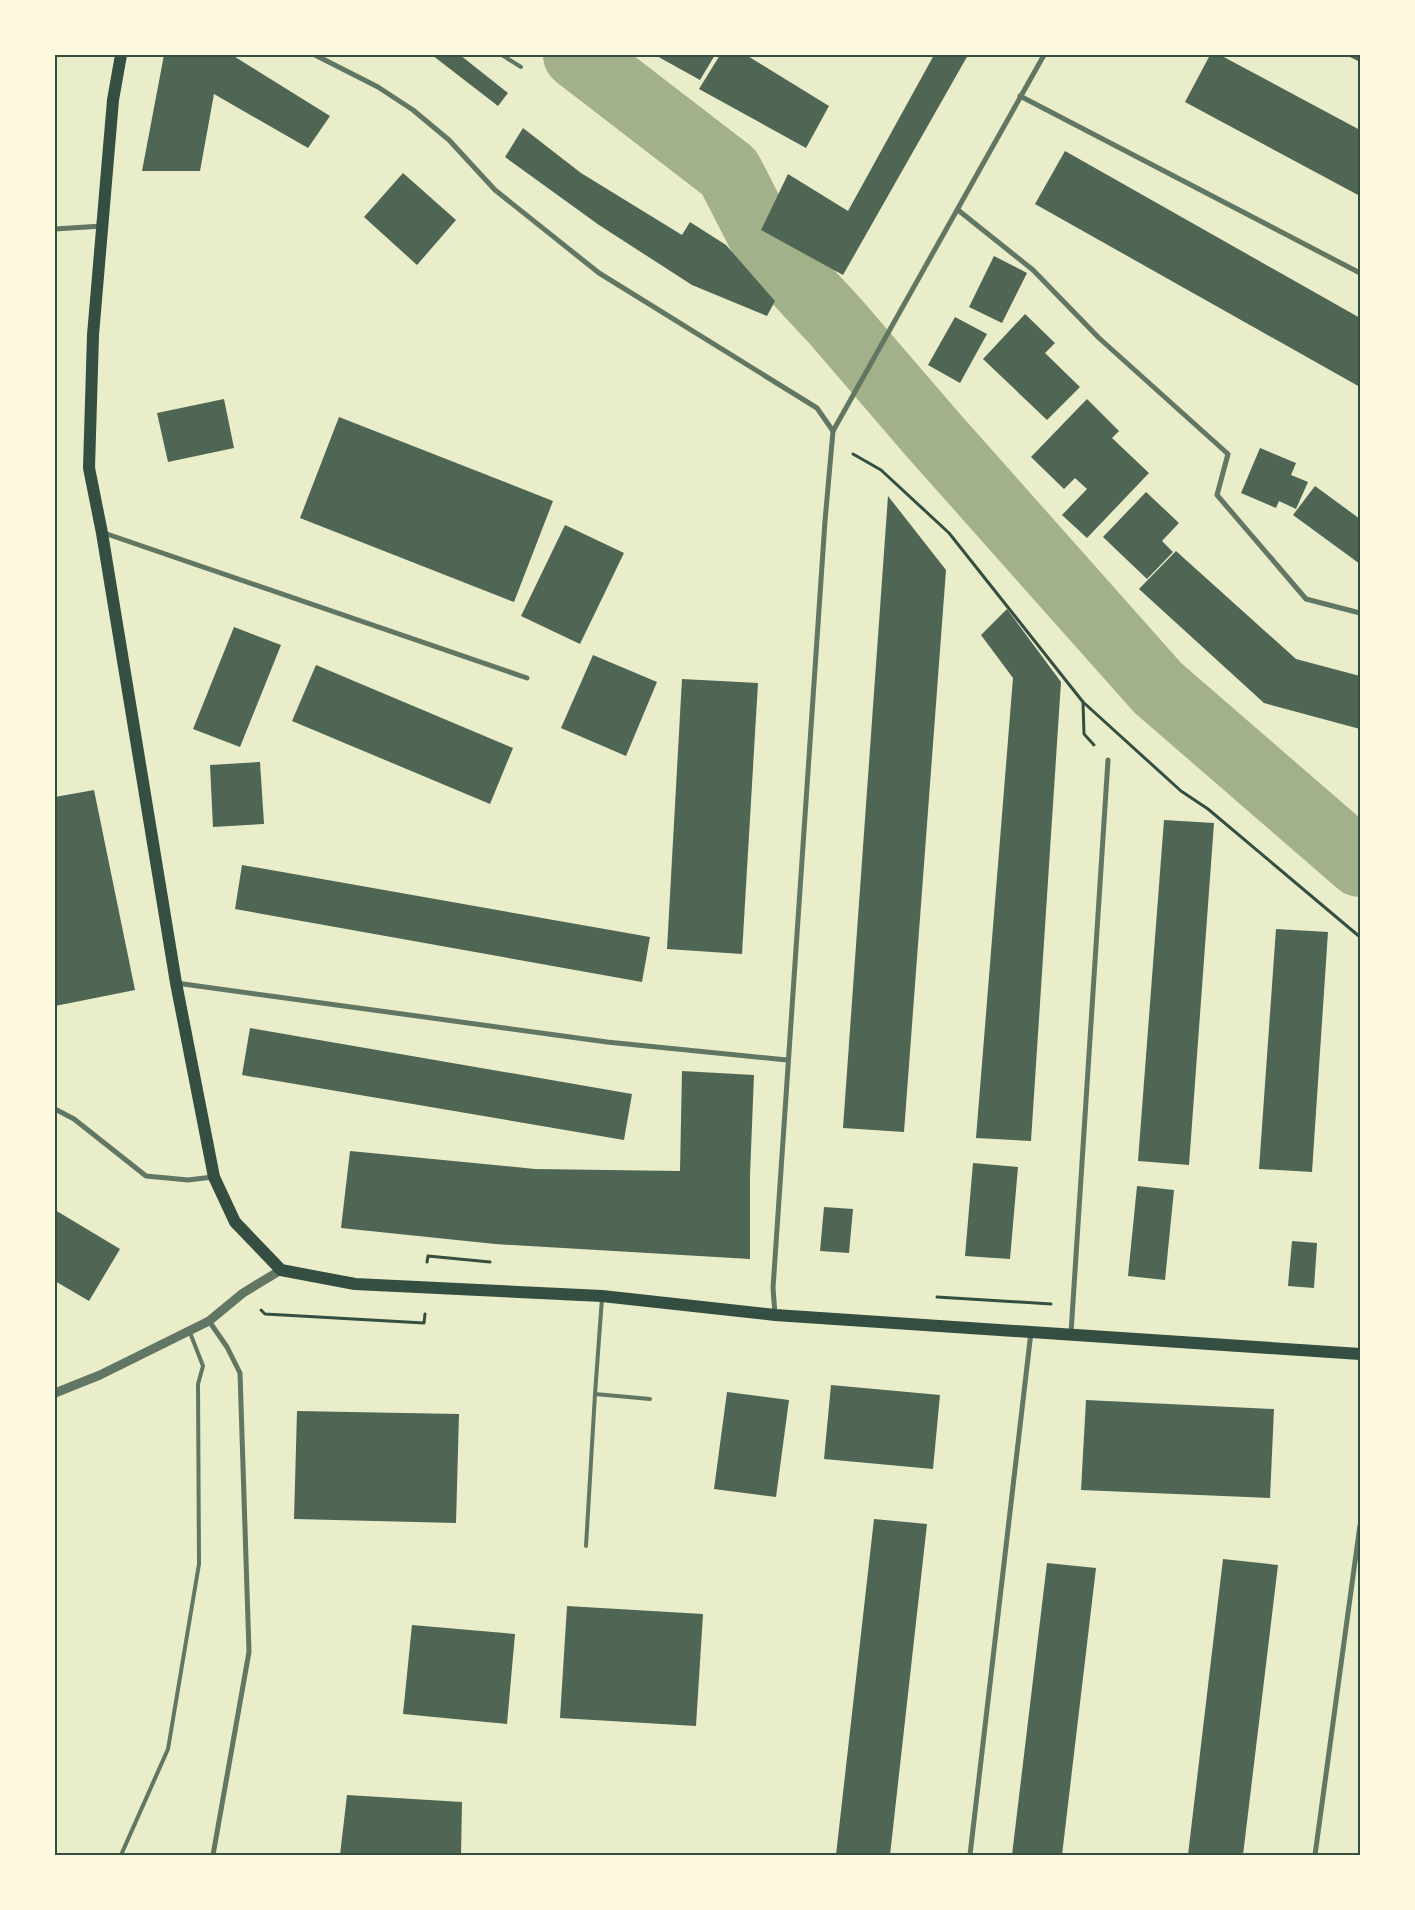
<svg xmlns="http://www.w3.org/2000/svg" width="1415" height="1910" font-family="Figtree,sans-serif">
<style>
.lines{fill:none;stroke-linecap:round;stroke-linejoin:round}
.river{stroke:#a3b18a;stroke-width:68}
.building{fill:#4f6655}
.path{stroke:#344e41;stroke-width:3}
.service{stroke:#617663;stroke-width:4}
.minor{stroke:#617663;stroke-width:5}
.tertiary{stroke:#617663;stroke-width:9}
.primary{stroke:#344e41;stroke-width:12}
.neatline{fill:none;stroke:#344e41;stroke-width:2}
</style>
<rect width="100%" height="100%" fill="#e9edc9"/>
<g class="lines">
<path class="river" d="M 577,55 L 729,172 L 769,250 L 835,321 L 934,436 L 1158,688 L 1360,863"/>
</g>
<g class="building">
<path d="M 164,55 L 232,55 L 330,116 L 308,148 L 214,94 L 200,171 L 142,171 Z"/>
<path d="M 432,55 L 460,55 L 508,93 L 498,106 Z"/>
<path d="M 655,55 L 715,55 L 700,80 Z"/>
<path d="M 720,55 L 746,55 L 829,106 L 806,148 L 699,89 Z"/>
<path d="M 934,55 L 968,55 L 843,275 L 761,230 L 788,174 L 848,211 Z"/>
<path d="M 1210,55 L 1220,55 L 1360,130 L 1360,196 L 1185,102 Z"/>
<path d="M 1346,55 L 1360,55 L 1360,62 Z"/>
<path d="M 523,128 L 581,173 L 682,235 L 690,222 L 726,245 L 775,301 L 767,316 L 692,285 L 599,225 L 505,157 Z"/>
<path d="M 1065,151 L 1360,318 L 1360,387 L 1035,204 Z"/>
<path d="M 403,173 L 456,220 L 417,265 L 364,217 Z"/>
<path d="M 994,256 L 1027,273 L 1002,323 L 969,307 Z"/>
<path d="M 1025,314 L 1055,343 L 1045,353 L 1080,387 L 1047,420 L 983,359 Z"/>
<path d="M 955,317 L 987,334 L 960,383 L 928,365 Z"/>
<path d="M 224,399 L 234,448 L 168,462 L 157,413 Z"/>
<path d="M 1087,399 L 1119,431 L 1112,438 L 1149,473 L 1087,538 L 1062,515 L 1087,489 L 1075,478 L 1064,489 L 1031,457 Z"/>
<path d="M 339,417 L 553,501 L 514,602 L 300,518 Z"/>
<path d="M 1260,448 L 1296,463 L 1291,475 L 1308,482 L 1296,509 L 1279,501 L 1276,508 L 1241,493 Z"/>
<path d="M 1315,486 L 1360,519 L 1360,564 L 1293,515 Z"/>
<path d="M 1146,492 L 1179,523 L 1162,541 L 1173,552 L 1147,579 L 1103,537 Z"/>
<path d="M 888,496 L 946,570 L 904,1132 L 843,1128 Z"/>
<path d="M 565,525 L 624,553 L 580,644 L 521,616 Z"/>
<path d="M 1176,551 L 1296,659 L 1360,676 L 1360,729 L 1264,703 L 1139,589 Z"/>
<path d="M 1007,609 L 1061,682 L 1031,1141 L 976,1138 L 1013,678 L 981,635 Z"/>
<path d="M 234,627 L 281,645 L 240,747 L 193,729 Z"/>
<path d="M 593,655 L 657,682 L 626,756 L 561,728 Z"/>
<path d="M 316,665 L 513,748 L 490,804 L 292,721 Z"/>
<path d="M 682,679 L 758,683 L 742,954 L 667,949 Z"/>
<path d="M 260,762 L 264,824 L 213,827 L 210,765 Z"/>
<path d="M 94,790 L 135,990 L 55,1006 L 55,797 Z"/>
<path d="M 1164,820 L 1214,823 L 1189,1165 L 1138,1161 Z"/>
<path d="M 242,865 L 650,937 L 642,982 L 235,909 Z"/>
<path d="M 1276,929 L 1328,932 L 1312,1172 L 1259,1169 Z"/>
<path d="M 250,1028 L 632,1094 L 624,1140 L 242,1075 Z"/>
<path d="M 682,1071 L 754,1075 L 750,1175 L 750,1259 L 495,1244 L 341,1228 L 350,1151 L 535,1169 L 680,1171 Z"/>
<path d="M 973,1163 L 1018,1167 L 1010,1259 L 965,1256 Z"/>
<path d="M 1137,1186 L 1174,1190 L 1165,1280 L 1128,1276 Z"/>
<path d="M 824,1207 L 853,1209 L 849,1253 L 820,1251 Z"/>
<path d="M 55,1210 L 120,1249 L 89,1301 L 55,1281 Z"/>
<path d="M 1292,1241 L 1317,1243 L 1314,1288 L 1288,1286 Z"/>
<path d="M 831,1385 L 940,1395 L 933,1469 L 824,1459 Z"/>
<path d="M 727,1392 L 789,1400 L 776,1497 L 714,1489 Z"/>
<path d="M 1086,1400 L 1274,1409 L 1270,1498 L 1081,1490 Z"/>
<path d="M 297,1411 L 459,1414 L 456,1523 L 294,1519 Z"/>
<path d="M 874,1519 L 927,1524 L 890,1855 L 836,1855 Z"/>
<path d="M 1223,1559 L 1278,1565 L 1243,1855 L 1188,1855 Z"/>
<path d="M 1047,1563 L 1096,1568 L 1062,1855 L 1012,1855 Z"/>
<path d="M 567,1606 L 703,1614 L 696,1726 L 560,1718 Z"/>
<path d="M 412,1625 L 515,1634 L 507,1724 L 403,1714 Z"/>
<path d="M 347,1795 L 462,1802 L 461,1855 L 340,1855 Z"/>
</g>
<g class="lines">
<g class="path">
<path d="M 853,454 L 881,470 L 949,533 L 1083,702 L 1181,791 L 1208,809 L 1360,937"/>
<path d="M 1083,702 L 1084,734 L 1094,745"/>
<path d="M 427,1262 L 428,1256 L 490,1262"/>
<path d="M 937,1297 L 1051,1304"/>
<path d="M 261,1310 L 265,1314 L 424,1323 L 425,1314"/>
</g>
<g class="service">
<path d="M 502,55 L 521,67"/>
<path d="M 602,1298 L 595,1394 L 650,1399"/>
<path d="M 586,1546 L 595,1394"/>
<path d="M 121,1855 L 168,1749 L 199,1564 L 198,1384 L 203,1366 L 189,1330"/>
</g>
<g class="minor">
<path d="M 315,55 L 378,87 L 413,110 L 449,140 L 495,190 L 599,273 L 817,408 L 833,431"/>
<path d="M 1020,96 L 1360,273"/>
<path d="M 958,210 L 1033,270 L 1099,338 L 1228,454 L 1217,495 L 1306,599 L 1360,613"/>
<path d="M 55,229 L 102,226"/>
<path d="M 104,533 L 527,678"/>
<path d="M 176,983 L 607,1042 L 787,1060"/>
<path d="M 55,1109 L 74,1119 L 146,1176 L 188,1180 L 213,1177"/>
<path d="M 775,1314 L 773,1288 L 825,521 L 833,431 L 1044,55"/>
<path d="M 209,1321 L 227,1347 L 240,1373 L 249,1652 L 213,1855"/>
<path d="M 1071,1333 L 1108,760"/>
<path d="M 970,1855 L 1031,1332"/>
<path d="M 1315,1855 L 1360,1525"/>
</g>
<path class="tertiary" d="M 55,1393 L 100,1375 L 209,1321 L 243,1293 L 281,1270"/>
<path class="primary" d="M 121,55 L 113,100 L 93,335 L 89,468 L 102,533 L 176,983 L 214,1177 L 235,1222 L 281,1270 L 355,1284 L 602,1296 L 775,1315 L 1360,1354"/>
</g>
<rect width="1415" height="1910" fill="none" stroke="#fefae0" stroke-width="112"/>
<rect x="56" y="56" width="1303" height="1798" class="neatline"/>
</svg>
